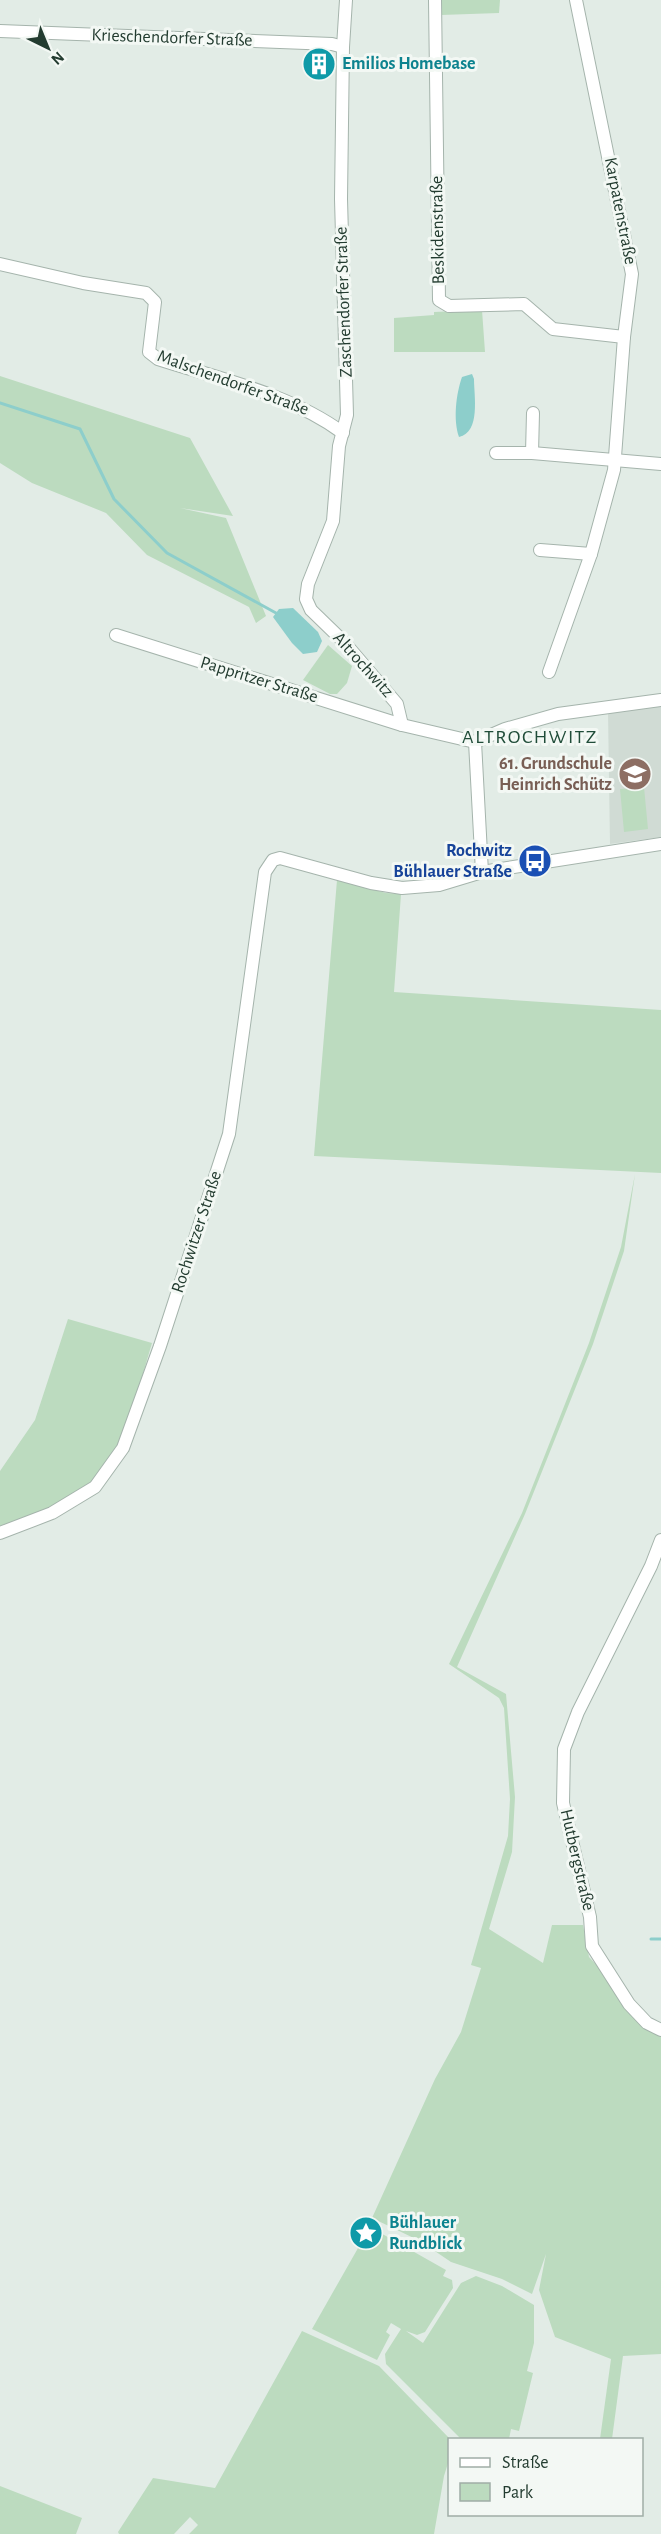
<svg xmlns="http://www.w3.org/2000/svg" width="661" height="2534" font-family="'Alegreya Sans',sans-serif">
<style>
.built{fill:#d0dbd4}
.green{fill:#bcdbbf}
.water{fill:#8dcecb}
.lines{fill:none;stroke-linecap:round;stroke-linejoin:round}
.stream{stroke:#8dcecb;stroke-width:3}
.minor-casing{stroke:#a5b4ac;stroke-width:14}
.minor{stroke:#fff;stroke-width:12}
.labels{text-anchor:middle;dominant-baseline:central;stroke-width:6;stroke-linejoin:round;paint-order:stroke}
.street-label{font-size:18px;fill:#233c30;stroke:#f3f8f4}
.culture-label{font-size:18px;font-weight:bold;fill:#0d838f;stroke:#f3f8f4;text-anchor:start}
.education-label{font-size:18px;font-weight:bold;fill:#785e54;stroke:#f3f8f4;text-anchor:end}
.transit-label{font-size:18px;font-weight:bold;fill:#164399;stroke:#f3f8f4;text-anchor:end}
.neighbourhood-label{font-size:20px;letter-spacing:1.5px;fill:#204d39;stroke:#f3f8f4}
</style>
<rect width="100%" height="100%" fill="#e2ece6"/>
<path class="built" d="M 661,704 L 661,837 L 610,844 L 608,711 Z"/>
<g class="green">
<path d="M 441,0 L 500,0 L 499,13 L 441,15 Z"/>
<path d="M 482,310 L 485,352 L 394,352 L 394,318 L 434,315 L 434,312 Z"/>
<path d="M 0,376 L 190,438 L 233,516 L 180,508 L 226,518 L 266,616 L 256,623 L 249,607 L 147,555 L 106,513 L 32,483 L 0,463 Z"/>
<path d="M 328,645 L 352,666 L 347,683 L 337,694 L 330,694 L 303,680 Z"/>
<path d="M 644,787 L 648,829 L 624,832 L 620,789 Z"/>
<path d="M 337,880 L 386,893 L 401,894 L 394,992 L 661,1010 L 661,1173 L 314,1156 Z"/>
<path d="M 635,1174 L 624,1251 L 593,1344 L 525,1514 L 457,1667 L 506,1694 L 515,1797 L 512,1852 L 489,1929 L 543,1963 L 552,1925 L 583,1925 L 589,1957 L 661,2034 L 661,2354 L 623,2356 L 612,2439 L 600,2439 L 611,2359 L 555,2337 L 539,2290 L 546,2254 L 532,2294 L 502,2279 L 451,2262 L 420,2241 L 372,2218 L 435,2079 L 461,2032 L 481,1968 L 471,1965 L 508,1836 L 510,1799 L 504,1708 L 499,1698 L 449,1664 L 522,1513 L 589,1343 L 621,1247 Z"/>
<path d="M 68,1319 L 152,1343 C 139,1385 124,1456 90,1484 C 65,1505 31,1517 0,1528 L 0,1471 L 35,1420 Z"/>
<path d="M 370,2227 L 446,2270 L 443,2276 L 452,2280 L 453,2288 L 425,2332 L 417,2335 L 406,2331 L 423,2343 L 461,2283 L 476,2276 L 502,2286 L 534,2305 L 534,2343 L 527,2371 L 533,2373 L 519,2431 L 511,2429 L 509,2439 L 461,2439 L 386,2364 L 385,2354 L 401,2329 L 391,2323 L 386,2332 L 390,2335 L 377,2360 L 312,2329 Z"/>
<path d="M 302,2331 L 379,2366 L 450,2439 L 449,2460 L 444,2476 L 434,2534 L 189,2534 L 198,2525 L 190,2517 L 174,2534 L 119,2534 L 118,2532 L 153,2478 L 215,2488 Z"/>
<path d="M 0,2486 L 82,2518 L 76,2534 L 0,2534 Z"/>
</g>
<g class="water">
<path d="M 472,374 L 474,379 C 474,396 481,432 459,437 C 453,420 456,394 462,377 Z"/>
<path d="M 293,608 L 318,632 L 322,641 L 317,652 L 303,654 L 292,643 L 273,617 L 279,609 Z"/>
</g>
<g class="lines">
<g class="stream">
<path d="M 0,403 L 80,429 L 114,499 L 167,553 L 276,613"/>
<path d="M 651,1939 L 661,1939"/>
</g>
<defs>
<g id="minor">
<path d="M 346,0 L 343,47 L 341,199 L 347,415 L 339,446 L 333,521 L 308,584 L 306,599 L 311,610 L 344,642 L 397,704 L 402,725"/>
<path d="M 435,0 L 439,300 L 449,306 L 524,304 L 553,329 L 624,337"/>
<path d="M 0,31 L 332,44 L 343,47"/>
<path d="M 0,264 L 83,283 L 146,293 L 155,302 L 149,352 L 158,359 C 220,379 290,394 343,433"/>
<path d="M 496,453 L 532,453 L 661,464"/>
<path d="M 532,453 L 533,413"/>
<path d="M 540,550 L 591,554"/>
<path d="M 116,635 L 402,725 L 475,742 L 505,729 L 558,714 L 661,700"/>
<path d="M 549,672 L 591,554 L 614,470 L 624,337 L 632,274 L 576,0"/>
<path d="M 475,742 L 482,872"/>
<path d="M 0,1533 L 52,1513 L 95,1487 L 123,1448 L 160,1346 L 229,1134 L 265,872 L 273,860 L 280,858 L 371,883 L 402,888 L 439,885 L 482,872 L 661,844"/>
<path d="M 661,1540 L 651,1566 L 578,1712 L 564,1749 L 563,1803 L 590,1917 L 592,1946 L 629,2004 L 647,2023 L 661,2030"/>
</g>
</defs>
<use href="#minor" class="minor-casing"/>
<use href="#minor" class="minor"/>
</g>
<defs>
<symbol id="building-disc" viewBox="-11 -11 22 22"><circle r="9.5" fill="#0f9aa8" stroke="#f3f8f4"/><path d="M-4-6H4V6H1V3H-1V6H-4ZM-2.5-4.3h1.7v1.8h-1.7ZM.8-4.3h1.7v1.8H.8ZM-2.5-1h1.7V.8h-1.7ZM.8-1h1.7V.8H.8Z" fill="#fff"/></symbol>
<symbol id="school-disc" viewBox="-11 -11 22 22"><circle r="9.5" fill="#8d6e63" stroke="#f3f8f4"/><path d="M0-5L7-2L0 1L-7-2ZM-4 1L0 2.5L4 1V4Q0 6-4 4Z" fill="#fff"/></symbol>
<symbol id="bus-disc" viewBox="-11 -11 22 22"><circle r="9.5" fill="#1a4fb4" stroke="#f3f8f4"/><path d="M-5-6H5V4H4V6H2V4H-2V6H-4V4H-5ZM-3.5-4V0h7V-4ZM-3.5 1.2v1.5H-2V1.2ZM2 1.2v1.5H3.5V1.2Z" fill="#fff"/></symbol>
<symbol id="sight-disc" viewBox="-11 -11 22 22"><circle r="9.5" fill="#0f9aa8" stroke="#f3f8f4"/><path d="M0-6L1.8-2.2L6-1.7L2.9 1.2L3.7 5.4L0 3.3L-3.7 5.4L-2.9 1.2L-6-1.7L-1.8-2.2Z" fill="#fff"/></symbol>
</defs>
<g fill-rule="evenodd">
<use href="#building-disc" x="300" y="45" width="38" height="38"/>
<use href="#school-disc" x="616" y="755" width="38" height="38"/>
<use href="#bus-disc" x="516" y="842" width="38" height="38"/>
<use href="#sight-disc" x="347" y="2214" width="38" height="38"/>
</g>
<g class="labels">
<g class="street-label">
<text transform="translate(172 38) rotate(2)">Krieschendorfer Straße</text>
<text transform="translate(620 211) rotate(79)">Karpatenstraße</text>
<text transform="translate(438 230) rotate(-91)">Beskidenstraße</text>
<text transform="translate(344 302) rotate(-92)">Zaschendorfer Straße</text>
<text transform="translate(233 383) rotate(20)">Malschendorfer Straße</text>
<text transform="translate(363 665) rotate(48)">Altrochwitz</text>
<text transform="translate(259 680) rotate(17)">Pappritzer Straße</text>
<text transform="translate(197 1232) rotate(-72)">Rochwitzer Straße</text>
<text transform="translate(577 1860) rotate(77)">Hutbergstraße</text>
</g>
<g class="culture-label">
<text x="342" y="64">Emilios Homebase</text>
<text x="389" y="2223">Bühlauer<tspan x="389" dy="21">Rundblick</tspan></text>
</g>
<g class="education-label">
<text x="612" y="764">61. Grundschule<tspan x="612" dy="21">Heinrich Schütz</tspan></text>
</g>
<g class="transit-label">
<text x="512" y="851">Rochwitz<tspan x="512" dy="21">Bühlauer Straße</tspan></text>
</g>
<g class="neighbourhood-label">
<text x="530" y="737">ALTROCHWITZ</text>
</g>
</g>
<rect x="448" y="2438" width="195" height="78" fill="#f3f8f4" stroke="#a0ada6" stroke-width="1.5"/>
<rect x="460" y="2458" width="30" height="9" fill="#ffffff" stroke="#a0ada6" stroke-width="1.5"/>
<text x="502" y="2468" font-size="18" fill="#233c30">Straße</text>
<rect x="460" y="2483" width="30" height="18" fill="#bcdbbf" stroke="#a0ada6" stroke-width="1.5"/>
<text x="502" y="2498" font-size="18" fill="#233c30">Park</text>
<g transform="translate(48 48) rotate(137)" stroke="#f3f8f4" stroke-width="4.5" paint-order="stroke">
<path d="M0-4.5L10 22L0 15L-10 22Z" fill="#233c30"/>
<text y="-9" font-size="16" font-weight="bold" text-anchor="middle" fill="#233c30">N</text>
</g>
</svg>
